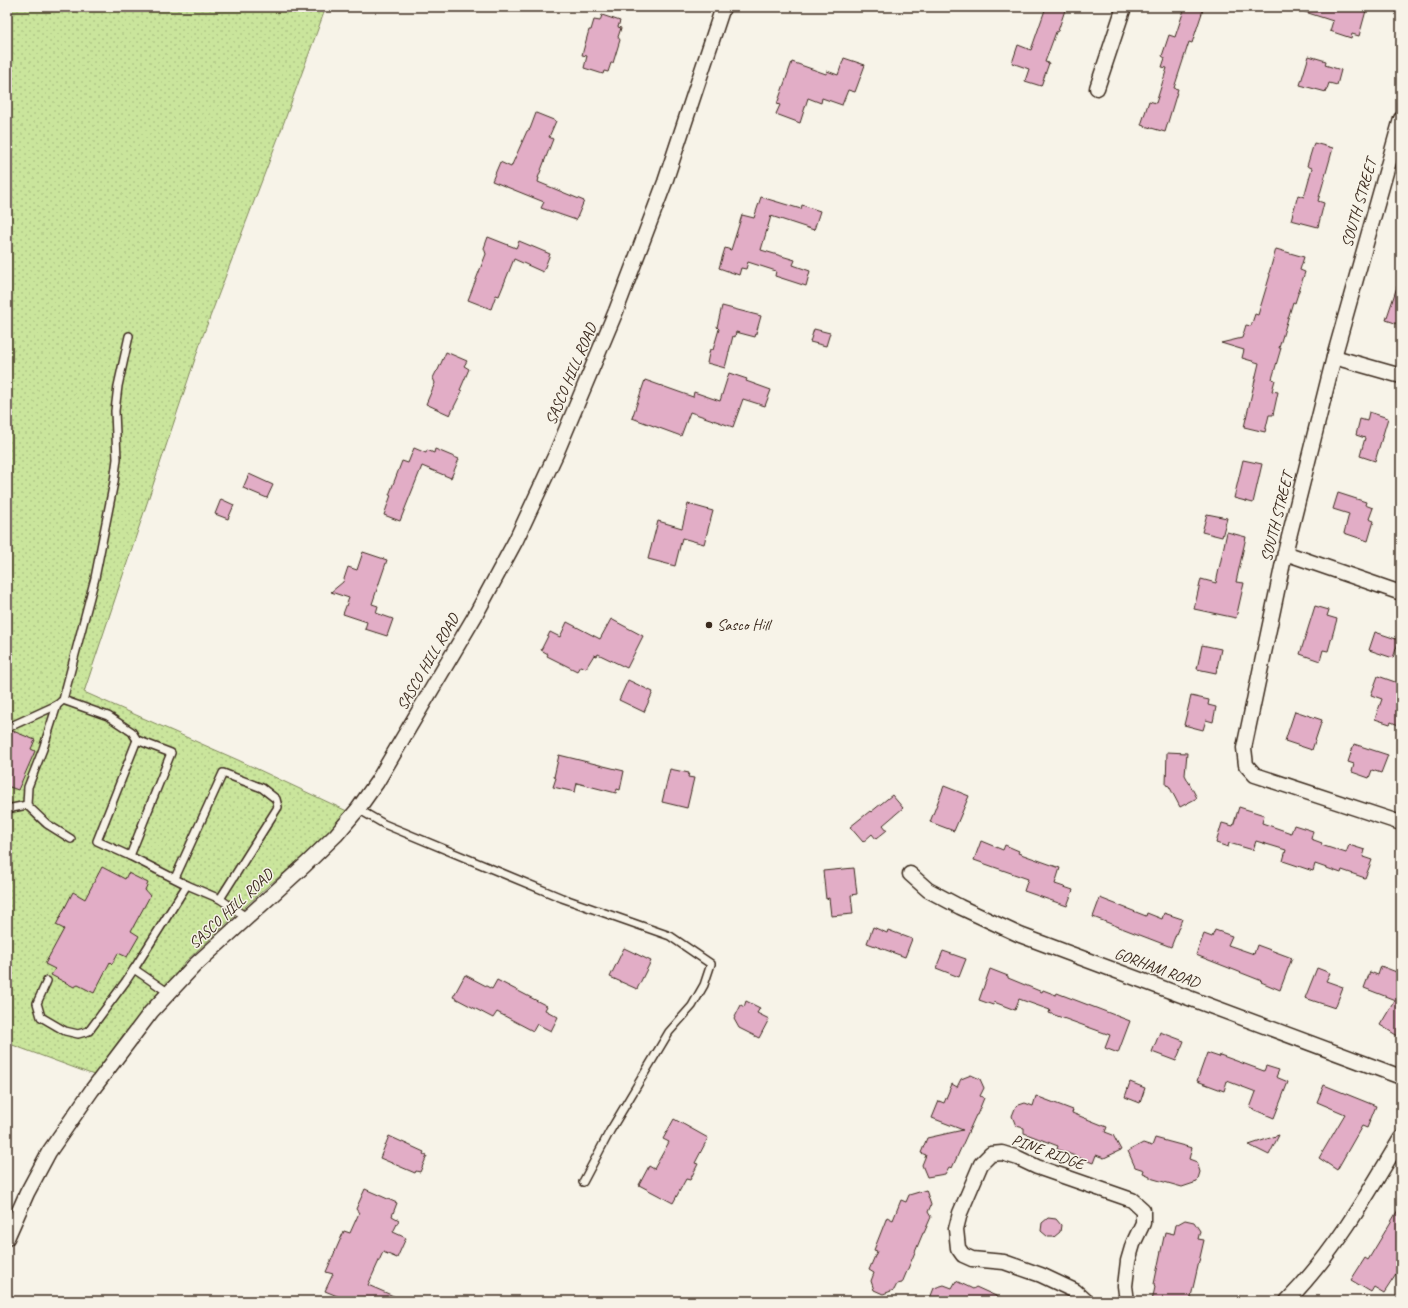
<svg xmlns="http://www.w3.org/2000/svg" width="1408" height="1308" font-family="Caveat,sans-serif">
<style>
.grass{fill:url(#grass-dots);stroke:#82885d}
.building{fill:#e2adc6;stroke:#3b2a1e}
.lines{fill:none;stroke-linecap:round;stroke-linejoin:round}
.service-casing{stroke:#3b2a1e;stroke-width:10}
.minor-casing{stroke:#3b2a1e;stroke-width:17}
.service{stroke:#f7f3e8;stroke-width:7}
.minor{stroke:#f7f3e8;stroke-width:14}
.poi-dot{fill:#3b2a1e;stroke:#f7f3e8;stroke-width:1.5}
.labels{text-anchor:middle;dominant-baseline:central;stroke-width:3;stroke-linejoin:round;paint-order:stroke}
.street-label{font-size:16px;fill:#3b2a1e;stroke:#f7f3e8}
.poi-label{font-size:16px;fill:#3b2a1e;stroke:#f7f3e8;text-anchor:start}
</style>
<defs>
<pattern id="grass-dots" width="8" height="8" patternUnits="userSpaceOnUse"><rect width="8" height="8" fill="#cae59c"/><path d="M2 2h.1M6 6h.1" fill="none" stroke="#aec586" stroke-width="1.8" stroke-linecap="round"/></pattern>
</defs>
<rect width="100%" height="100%" fill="#f7f3e8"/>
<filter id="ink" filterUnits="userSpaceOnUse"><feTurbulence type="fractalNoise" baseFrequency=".025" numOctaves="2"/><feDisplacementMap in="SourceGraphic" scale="8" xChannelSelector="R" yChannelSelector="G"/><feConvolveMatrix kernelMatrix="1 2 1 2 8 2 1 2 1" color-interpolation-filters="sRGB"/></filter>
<g filter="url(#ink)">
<path class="grass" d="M 7,7 L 326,7 L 280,133 L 202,338 L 84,692 L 238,760 L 349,812 L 320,845 L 270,884 L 185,962 L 164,993 L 123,1035 L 94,1075 L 7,1043 Z"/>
<g class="building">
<path d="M 1046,7 L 1066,7 L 1058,31 L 1056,32 L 1045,62 L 1049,63 L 1041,86 L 1025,81 L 1029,69 L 1012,63 L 1018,45 L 1031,50 Z"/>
<path d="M 1185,7 L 1204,7 L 1192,43 L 1189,42 L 1174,88 L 1178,89 L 1165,132 L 1141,125 L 1149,101 L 1156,103 L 1167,68 L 1162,67 L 1165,58 L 1162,56 L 1169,35 L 1175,37 Z"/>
<path d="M 1300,7 L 1367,7 L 1359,36 L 1352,34 L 1351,38 L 1330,31 L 1333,21 L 1299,10 Z"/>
<path d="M 602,15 L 620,21 L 618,27 L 621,28 L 618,37 L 620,40 L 613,63 L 611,63 L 608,72 L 604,71 L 603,74 L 584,68 L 587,56 L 582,55 L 589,30 L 591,30 L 594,20 L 600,21 Z"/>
<path d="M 1309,56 L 1326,61 L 1325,65 L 1341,70 L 1337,85 L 1329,83 L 1326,92 L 1300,85 Z"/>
<path d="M 844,58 L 865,65 L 855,92 L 848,90 L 842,105 L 822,98 L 821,103 L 808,98 L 800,123 L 776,114 L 780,105 L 777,104 L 792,62 L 826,74 L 827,71 L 838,75 Z"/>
<path d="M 536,113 L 556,121 L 549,137 L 553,139 L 538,178 L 539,178 L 538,182 L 584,201 L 576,220 L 541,208 L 544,202 L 492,181 L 500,162 L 511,167 L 527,131 L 530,129 Z"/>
<path d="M 1314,143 L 1333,148 L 1318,201 L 1324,203 L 1318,227 L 1291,220 L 1298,195 L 1304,197 L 1312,168 L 1307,166 Z"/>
<path d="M 761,197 L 801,209 L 802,205 L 820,211 L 814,230 L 771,216 L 761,250 L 795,260 L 793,265 L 810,271 L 806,286 L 775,276 L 776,271 L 748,262 L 746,269 L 741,268 L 739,275 L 719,268 L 725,248 L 731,250 L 742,215 L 754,218 Z"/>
<path d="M 488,237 L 516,248 L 519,241 L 550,254 L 543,272 L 514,259 L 499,296 L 496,295 L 491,309 L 468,300 L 486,254 L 484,248 Z"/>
<path d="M 1276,249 L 1304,257 L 1300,270 L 1305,272 L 1295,303 L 1293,302 L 1279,348 L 1281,348 L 1272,379 L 1275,380 L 1272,391 L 1278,392 L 1273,415 L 1269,415 L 1265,432 L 1244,427 L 1259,363 L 1242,358 L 1244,350 L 1221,343 L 1242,338 L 1246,325 L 1251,326 L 1255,314 L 1258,315 L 1270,275 L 1269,273 Z"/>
<path d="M 1399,281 L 1401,282 L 1401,325 L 1386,320 Z"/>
<path d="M 722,306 L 761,316 L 755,337 L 736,332 L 735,337 L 733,336 L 725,368 L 707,363 L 710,349 L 713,350 L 719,329 L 717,327 Z"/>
<path d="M 814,329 L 830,333 L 826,346 L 810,342 Z"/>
<path d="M 446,352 L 467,361 L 464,366 L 469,369 L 460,390 L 462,391 L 450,415 L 426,404 L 435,383 L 433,378 L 436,372 L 438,370 Z"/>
<path d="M 729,373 L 747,379 L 746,381 L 771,390 L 765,406 L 743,399 L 733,427 L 690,412 L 681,436 L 632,418 L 645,380 L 693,397 L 694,392 L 720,401 Z"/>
<path d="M 1369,412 L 1388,418 L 1375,461 L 1360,456 L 1365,438 L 1356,435 L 1360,419 L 1367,421 Z"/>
<path d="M 414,448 L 426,453 L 427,450 L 434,453 L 435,449 L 459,459 L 451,478 L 422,466 L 400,521 L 384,515 L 391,495 L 389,495 L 402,461 L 408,463 Z"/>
<path d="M 1243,460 L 1262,464 L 1253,503 L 1234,498 Z"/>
<path d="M 249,474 L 273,485 L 267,498 L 243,488 Z"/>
<path d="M 1338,493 L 1366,502 L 1365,505 L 1373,508 L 1369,519 L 1374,521 L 1368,541 L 1344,533 L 1349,514 L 1333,509 Z"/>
<path d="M 221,499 L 234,505 L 228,519 L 215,514 Z"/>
<path d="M 688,504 L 713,511 L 704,544 L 682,538 L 675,566 L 648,559 L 658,521 L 682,528 Z"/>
<path d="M 1207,514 L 1227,518 L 1222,537 L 1202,532 Z"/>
<path d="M 1227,532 L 1246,537 L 1236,582 L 1244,583 L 1236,618 L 1194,609 L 1201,579 L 1216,583 Z"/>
<path d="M 363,552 L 387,560 L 372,604 L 378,606 L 376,613 L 393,619 L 387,636 L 365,629 L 367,622 L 343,614 L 349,598 L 331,592 L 343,582 L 348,567 L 357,570 Z"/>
<path d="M 1315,606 L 1329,610 L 1327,616 L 1337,619 L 1328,651 L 1323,650 L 1320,661 L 1300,654 Z"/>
<path d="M 611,619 L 643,636 L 627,668 L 598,654 L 597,656 L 594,655 L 586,668 L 580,666 L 577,671 L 547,656 L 548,654 L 541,650 L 550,632 L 560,637 L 567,622 L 600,639 Z"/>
<path d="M 1375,632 L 1399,640 L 1393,658 L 1369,650 Z"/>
<path d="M 1202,645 L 1221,649 L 1216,673 L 1197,669 Z"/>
<path d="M 1378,676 L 1401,684 L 1401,726 L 1391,722 L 1390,724 L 1375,719 L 1382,699 L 1371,695 Z"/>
<path d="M 628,680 L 653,692 L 644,712 L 619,700 Z"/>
<path d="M 1191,696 L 1209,700 L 1208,705 L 1216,707 L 1213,722 L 1206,720 L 1203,730 L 1184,725 Z"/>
<path d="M 1295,711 L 1322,720 L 1312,750 L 1285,741 Z"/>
<path d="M 13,731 L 35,740 L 31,749 L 35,751 L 18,790 L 7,786 L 7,740 L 11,732 Z"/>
<path d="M 1354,744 L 1388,755 L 1381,773 L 1372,770 L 1369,778 L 1352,772 L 1354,764 L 1348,762 Z"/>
<path d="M 1167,752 L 1187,753 L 1185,775 L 1197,798 L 1180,807 L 1169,786 L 1166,785 Z"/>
<path d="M 559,755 L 624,771 L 620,790 L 617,789 L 616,793 L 577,783 L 575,792 L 553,787 L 556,778 L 554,777 Z"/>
<path d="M 670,769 L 689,773 L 688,777 L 694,778 L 687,808 L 662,802 Z"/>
<path d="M 944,786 L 969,796 L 954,831 L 930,822 Z"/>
<path d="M 892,795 L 903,808 L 883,825 L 887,830 L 876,839 L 872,834 L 863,842 L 850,827 L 870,811 L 871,812 Z"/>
<path d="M 1239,807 L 1264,815 L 1262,823 L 1291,833 L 1294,825 L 1313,831 L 1311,839 L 1322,843 L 1321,845 L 1346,853 L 1349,845 L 1365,850 L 1363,857 L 1372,860 L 1365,878 L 1342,870 L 1341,873 L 1315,864 L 1313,871 L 1283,861 L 1286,850 L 1256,841 L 1253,850 L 1229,843 L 1228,847 L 1216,843 L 1222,823 L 1233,826 Z"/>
<path d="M 981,841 L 1003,850 L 1005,845 L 1019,851 L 1018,853 L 1060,868 L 1055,884 L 1073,890 L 1067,906 L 1024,891 L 1028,879 L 974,860 Z"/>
<path d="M 102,867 L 125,879 L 128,873 L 148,883 L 145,890 L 150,896 L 131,931 L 139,936 L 127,957 L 118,953 L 112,964 L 110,962 L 94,993 L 78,985 L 74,987 L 51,975 L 55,969 L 45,964 L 64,929 L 56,925 L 73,892 L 85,899 Z"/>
<path d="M 854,868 L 857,894 L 851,895 L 853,914 L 831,916 L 829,898 L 826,899 L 823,871 Z"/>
<path d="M 1100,898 L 1146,916 L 1147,913 L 1162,919 L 1164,913 L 1182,919 L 1171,947 L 1093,917 Z"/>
<path d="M 873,927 L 887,933 L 888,930 L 912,939 L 905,957 L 867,943 Z"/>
<path d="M 1215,930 L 1232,936 L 1228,945 L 1254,954 L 1257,945 L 1292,958 L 1280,990 L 1261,982 L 1262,981 L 1196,955 L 1204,934 L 1212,937 Z"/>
<path d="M 624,948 L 651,961 L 637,989 L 610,977 Z"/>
<path d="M 943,951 L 966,959 L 959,977 L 936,968 Z"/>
<path d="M 1381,966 L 1399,973 L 1396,981 L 1401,982 L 1401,1038 L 1380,1025 L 1395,1000 L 1364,988 L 1370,972 L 1378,975 Z"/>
<path d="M 1317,968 L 1330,973 L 1326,981 L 1343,987 L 1335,1008 L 1305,998 Z"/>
<path d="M 990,969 L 1008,976 L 1008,978 L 1042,992 L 1043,990 L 1056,995 L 1057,993 L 1130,1021 L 1118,1053 L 1105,1048 L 1110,1035 L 1049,1013 L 1050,1010 L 1019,999 L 1015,1010 L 994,1002 L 993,1005 L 979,1000 Z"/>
<path d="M 465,975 L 492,989 L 497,980 L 547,1006 L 545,1010 L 558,1017 L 551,1031 L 537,1024 L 533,1031 L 497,1012 L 493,1018 L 453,997 Z"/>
<path d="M 746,1001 L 760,1008 L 757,1013 L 769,1019 L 759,1038 L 739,1028 L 734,1019 L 741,1005 L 744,1007 Z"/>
<path d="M 1160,1032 L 1184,1041 L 1176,1061 L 1152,1052 Z"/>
<path d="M 1207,1053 L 1219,1057 L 1220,1055 L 1264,1071 L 1266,1066 L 1279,1070 L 1276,1077 L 1288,1082 L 1274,1118 L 1250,1108 L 1256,1092 L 1227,1081 L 1224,1091 L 1197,1081 Z"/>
<path d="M 971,1075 L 980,1079 L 984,1088 L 980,1096 L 984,1098 L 977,1115 L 976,1115 L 952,1168 L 949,1167 L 945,1174 L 927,1177 L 922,1165 L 926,1155 L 921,1153 L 927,1138 L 963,1130 L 932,1118 L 939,1101 L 944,1103 L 952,1084 L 957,1087 L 961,1079 Z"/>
<path d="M 1130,1082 L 1145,1088 L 1140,1103 L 1125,1097 Z"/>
<path d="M 1324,1085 L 1376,1106 L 1367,1128 L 1362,1126 L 1337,1170 L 1319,1158 L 1345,1114 L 1317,1102 Z"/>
<path d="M 1036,1096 L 1073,1110 L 1072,1113 L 1107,1127 L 1105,1132 L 1113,1135 L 1121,1150 L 1104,1158 L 1096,1155 L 1093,1163 L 1057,1149 L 1058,1146 L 1024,1133 L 1024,1128 L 1016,1126 L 1012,1116 L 1016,1106 L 1025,1103 L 1033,1106 Z"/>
<path d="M 674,1119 L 708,1138 L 695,1163 L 698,1164 L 690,1180 L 686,1179 L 673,1203 L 639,1185 L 649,1166 L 654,1169 L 669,1142 L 663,1139 Z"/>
<path d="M 1279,1135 L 1269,1155 L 1249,1145 Z"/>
<path d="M 389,1136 L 424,1152 L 423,1154 L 427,1156 L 420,1172 L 416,1171 L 415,1173 L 380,1158 Z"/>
<path d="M 1155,1138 L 1192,1148 L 1189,1159 L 1197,1162 L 1200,1172 L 1197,1182 L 1182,1187 L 1150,1178 L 1150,1176 L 1143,1173 L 1144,1170 L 1135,1167 L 1128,1151 L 1143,1143 L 1152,1146 Z"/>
<path d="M 365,1189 L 397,1203 L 392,1216 L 399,1220 L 393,1232 L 406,1238 L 397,1258 L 383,1252 L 368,1285 L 405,1301 L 341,1301 L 342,1298 L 325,1291 L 333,1274 L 326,1272 L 344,1231 L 350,1233 L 359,1213 L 356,1209 Z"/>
<path d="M 926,1190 L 931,1205 L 928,1212 L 931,1217 L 924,1233 L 923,1233 L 902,1283 L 897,1284 L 894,1290 L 883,1294 L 874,1290 L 871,1281 L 874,1273 L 869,1270 L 877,1251 L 874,1250 L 887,1217 L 893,1220 L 901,1200 L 906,1202 L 909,1195 Z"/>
<path d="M 1401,1205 L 1401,1267 L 1384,1293 L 1374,1287 L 1371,1292 L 1351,1280 L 1365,1258 L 1368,1260 Z"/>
<path d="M 1048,1218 L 1056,1219 L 1061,1225 L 1060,1232 L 1054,1237 L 1048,1237 L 1041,1231 L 1042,1223 Z"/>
<path d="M 1185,1220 L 1194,1222 L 1200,1231 L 1198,1239 L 1204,1240 L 1190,1301 L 1152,1301 L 1155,1287 L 1154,1284 L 1165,1232 L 1174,1234 L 1176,1225 Z"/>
<path d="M 956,1281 L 973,1289 L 976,1287 L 1007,1301 L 929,1301 L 934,1288 L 944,1285 L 952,1288 Z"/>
</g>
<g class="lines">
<defs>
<g id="service">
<path d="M 63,700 L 108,716 L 132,732 L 137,740 L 171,753 L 130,856"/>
<path d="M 7,728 L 57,705 L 63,700 L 95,578 L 114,482 L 117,459 L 115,411 L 118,386 L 129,336"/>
<path d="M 137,740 L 97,841 L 130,856 L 187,885 L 220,899 L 246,917"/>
<path d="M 27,805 L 28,787 L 43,749 L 57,705"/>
<path d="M 27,805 L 47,824 L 71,839"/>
<path d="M 7,809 L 27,805"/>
<path d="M 358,809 L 384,824 L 562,898 L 670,936 L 711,964 L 704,985 L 692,1006 L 669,1032 L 610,1131 L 583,1182"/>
<path d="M 175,878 L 223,773 L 262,788 L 276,799 L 278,807 L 220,899"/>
<path d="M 134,969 L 187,885"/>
<path d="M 47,981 L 37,1003 L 41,1017 L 65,1031 L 78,1034 L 89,1031 L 126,981 L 134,969 L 169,993"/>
</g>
<g id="minor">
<path d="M 1097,88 L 1124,7"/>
<path d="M 1401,119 L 1334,357 L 1285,553 L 1244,748 L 1246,765 L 1255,775 L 1401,823"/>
<path d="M 1334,357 L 1401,376"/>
<path d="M 1285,553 L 1401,593"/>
<path d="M 910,874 L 928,890 L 960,907 L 1020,935 L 1401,1077"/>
<path d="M 7,1238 L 27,1193 L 49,1152 L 92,1090 L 151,1012 L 194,966 L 305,865 L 336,835 L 358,809 L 377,782 L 475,616 L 516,540 L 556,454 L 616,311 L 665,182 L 723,7"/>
<path d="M 1086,1301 L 1075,1291 L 1041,1275 L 1004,1262 L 972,1259 L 963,1255 L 958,1248 L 956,1229 L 960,1213 L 981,1164 L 991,1154 L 1002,1153 L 1018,1158 L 1037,1167 L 1132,1200 L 1143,1210 L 1143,1223 L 1133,1244 L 1128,1261 L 1125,1286 L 1127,1301"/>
<path d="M 1287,1301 C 1334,1253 1367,1196 1401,1138"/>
</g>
</defs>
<use href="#service" class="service-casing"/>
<use href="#minor" class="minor-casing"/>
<use href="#service" class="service"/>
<use href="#minor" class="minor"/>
</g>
</g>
<circle class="poi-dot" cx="709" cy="625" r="4"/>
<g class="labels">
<g class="street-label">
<text transform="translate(1359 203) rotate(-74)">SOUTH STREET</text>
<text transform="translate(571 374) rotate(-67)">SASCO HILL ROAD</text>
<text transform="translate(1277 517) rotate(-76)">SOUTH STREET</text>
<text transform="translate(428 662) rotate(-60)">SASCO HILL ROAD</text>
<text transform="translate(231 909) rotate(-43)">SASCO HILL ROAD</text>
<text transform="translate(1157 968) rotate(20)">GORHAM ROAD</text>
<text transform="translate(1048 1152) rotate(20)">PINE RIDGE</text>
</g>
<g class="poi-label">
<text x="717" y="625">Sasco Hill</text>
</g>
</g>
<rect width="1408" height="1308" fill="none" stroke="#f7f3e8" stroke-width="24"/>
<rect x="12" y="12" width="1384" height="1284" fill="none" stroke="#3b2a1e" stroke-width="1.5" filter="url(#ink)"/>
</svg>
